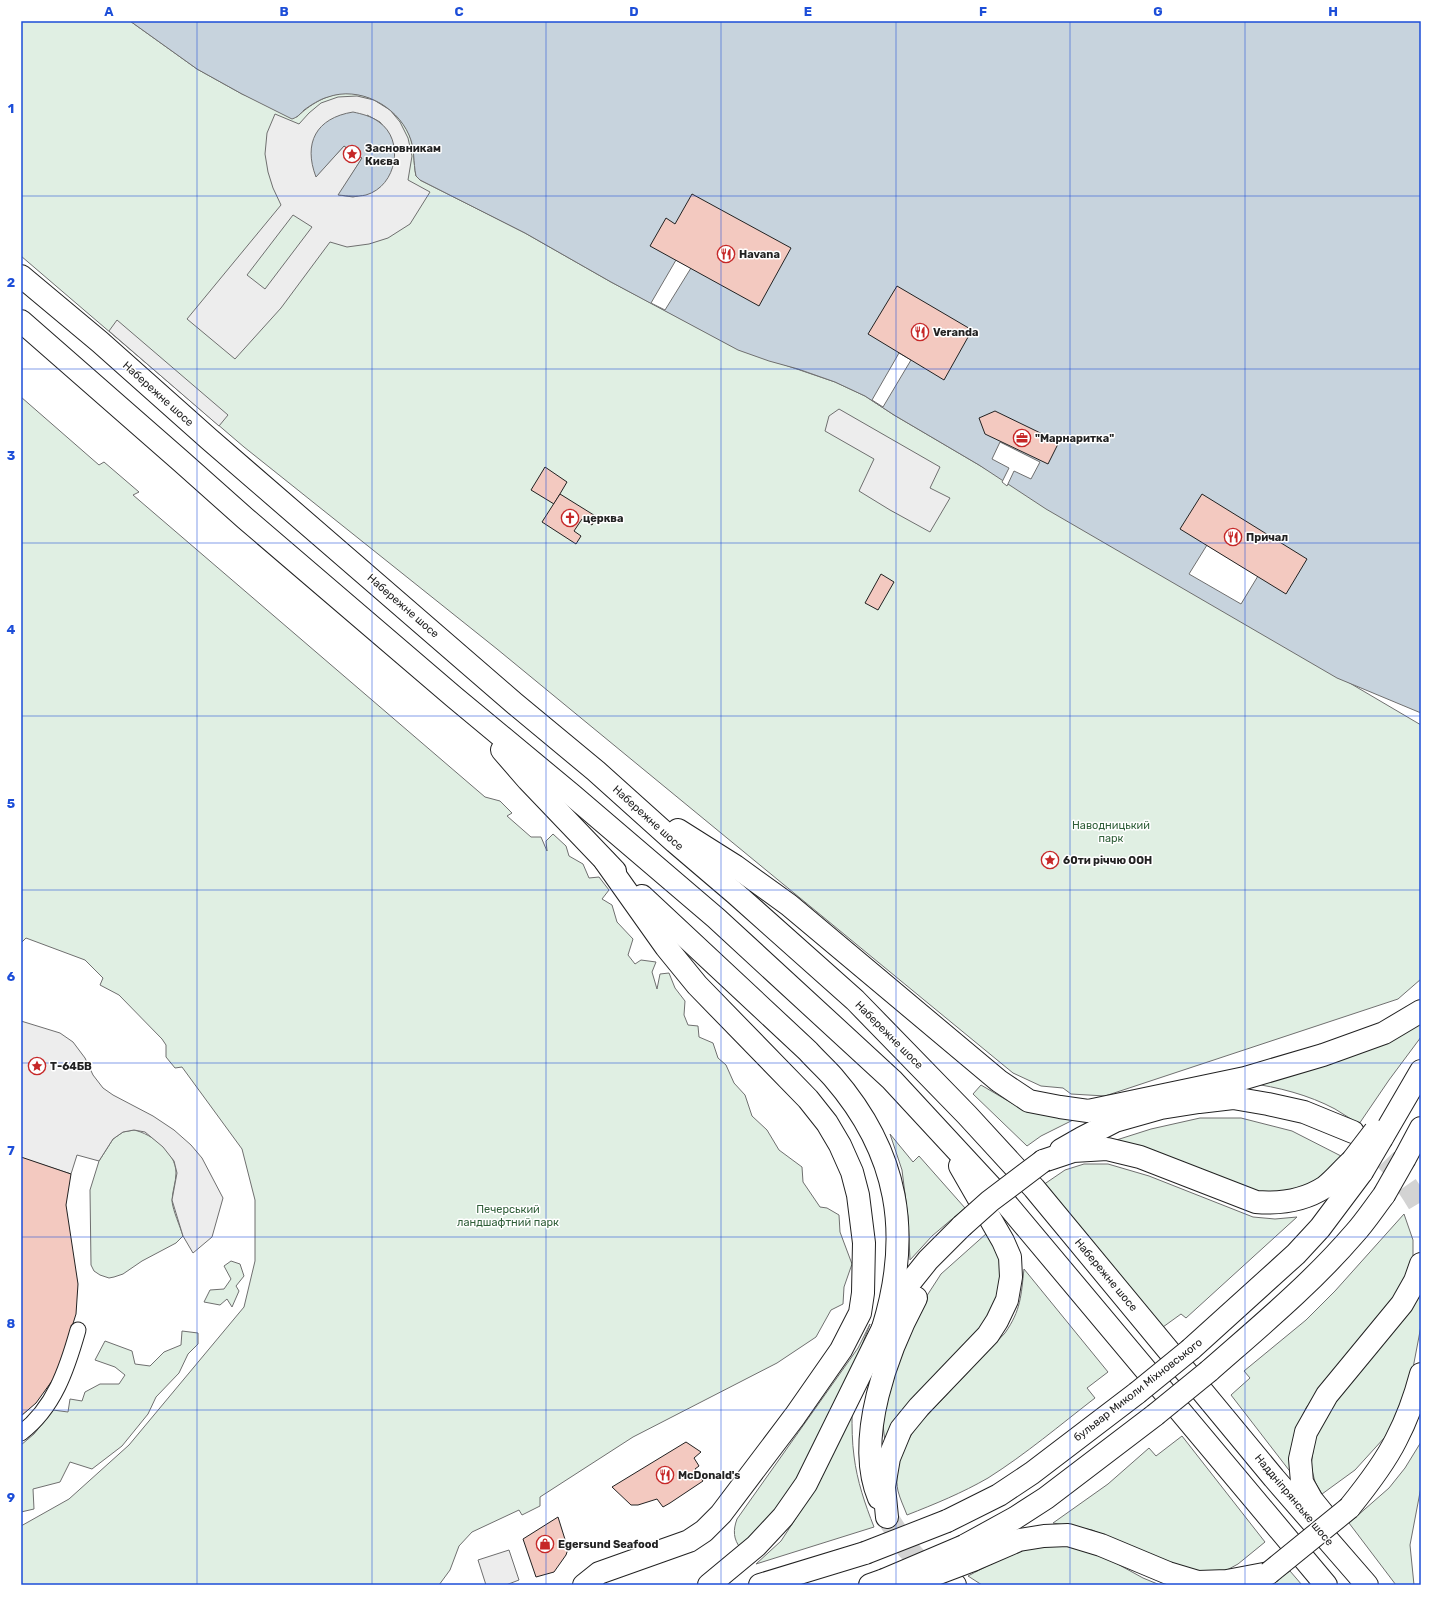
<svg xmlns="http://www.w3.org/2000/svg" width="1442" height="1606" font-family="Rubik,sans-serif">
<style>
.green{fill:#e0efe3;stroke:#6f6f6f}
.parking{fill:#ededed;stroke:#6f6f6f;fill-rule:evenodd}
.water{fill:#c7d3dd;stroke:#6f6f6f}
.pier{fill:#fff;stroke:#6f6f6f}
.building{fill:#f3c9c0;stroke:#222}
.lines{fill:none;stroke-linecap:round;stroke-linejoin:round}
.primary-tunnel{stroke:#d3d3d3;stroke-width:22;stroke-dasharray:22 11;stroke-linecap:butt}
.street-casing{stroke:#222;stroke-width:17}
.primary-casing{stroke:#222;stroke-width:24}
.highway-casing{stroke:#222;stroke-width:24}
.street{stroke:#fff;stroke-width:15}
.primary{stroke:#fff;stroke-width:22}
.highway{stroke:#fff;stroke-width:22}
.primary-bridge-casing{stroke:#222;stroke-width:24;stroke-linecap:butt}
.highway-bridge-casing{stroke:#222;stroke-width:24;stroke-linecap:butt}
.primary-bridge{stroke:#fff;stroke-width:22}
.highway-bridge{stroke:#fff;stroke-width:22}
.grid{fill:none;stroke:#1d4ed8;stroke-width:1;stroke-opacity:0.55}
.labels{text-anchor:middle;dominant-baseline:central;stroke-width:3;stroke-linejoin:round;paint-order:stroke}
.poi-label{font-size:11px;font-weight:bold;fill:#222;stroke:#fff;text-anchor:start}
.street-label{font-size:11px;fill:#222;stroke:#fff}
.park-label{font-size:11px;fill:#2f5e38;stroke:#fff}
.neatline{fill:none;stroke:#1d4ed8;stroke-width:1.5}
.grid-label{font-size:13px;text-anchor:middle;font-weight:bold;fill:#1d4ed8}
</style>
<rect width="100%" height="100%" fill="#fff"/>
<g class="green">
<path d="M 21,21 L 130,21 L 197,69 L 242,94 L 297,117 C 310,104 329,93 348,93 C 373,94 399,112 409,134 C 415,148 413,162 416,176 L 420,180 L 525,233 L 611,282 L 738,349 L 835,382 L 865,396 L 894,415 L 1421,725 L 1421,979 L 1398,999 L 1105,1096 L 1071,1094 L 1063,1088 L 1041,1086 L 1013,1073 L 497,649 L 244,447 L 21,256 Z"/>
<path d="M 21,397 L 99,465 L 104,462 L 139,492 L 133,495 L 485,797 L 500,801 L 512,813 L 507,816 L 531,837 L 541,837 L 547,851 L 546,841 L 553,834 L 566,846 L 569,856 L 583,864 L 589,878 L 599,877 L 609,890 L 602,899 L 612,905 L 617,922 L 633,939 L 628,955 L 635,964 L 641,960 L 656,962 L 652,972 L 657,989 L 660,974 L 669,973 L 675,988 L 685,1001 L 684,1015 L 688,1025 L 698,1026 L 699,1037 L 713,1043 L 718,1058 L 726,1065 L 734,1083 L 745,1095 L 752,1116 L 767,1130 L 779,1150 L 802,1167 L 803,1182 L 820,1207 L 827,1208 L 839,1215 L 840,1232 L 852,1264 L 844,1287 L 843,1304 L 831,1310 L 816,1337 L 777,1363 L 633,1437 L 540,1497 L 540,1506 L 522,1515 L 519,1510 L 472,1532 L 459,1546 L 450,1570 L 439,1585 L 21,1585 L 21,1526 L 69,1499 L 129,1445 L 244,1307 L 255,1261 L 255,1200 L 242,1149 L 182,1067 L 175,1068 L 166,1057 L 166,1045 L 162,1039 L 119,995 L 100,985 L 103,978 L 85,960 L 26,938 L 21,943 Z"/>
<path d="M 1421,1021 L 1421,1037 L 1389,1080 L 1359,1124 C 1351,1119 1343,1114 1335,1109 C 1309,1095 1278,1087 1248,1083 Z"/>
<path d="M 981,1085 L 1015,1105 L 1041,1114 L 1075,1119 L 1041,1136 L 1027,1146 L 973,1094 Z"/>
<path d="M 1200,1118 L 1241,1118 L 1292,1131 L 1341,1156 L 1328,1173 L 1297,1194 L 1256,1195 L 1107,1143 L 1151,1129 Z"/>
<path d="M 134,1130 C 152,1134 176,1152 176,1173 C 176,1182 172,1192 172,1201 C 173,1211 180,1226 183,1236 L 176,1243 L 142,1261 L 123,1274 L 114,1277 L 109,1278 L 100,1275 L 94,1271 L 91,1265 L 90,1190 L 99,1161 L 113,1139 L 123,1132 Z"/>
<path d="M 890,1134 L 913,1162 L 919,1156 L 965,1208 L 932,1236 L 910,1260 L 908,1218 L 902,1170 Z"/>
<path d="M 1084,1164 L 1108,1164 L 1149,1176 L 1253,1217 L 1275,1219 L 1297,1217 L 1186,1318 L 1181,1314 L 1163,1327 L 1043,1185 L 1065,1170 Z"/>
<path d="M 1404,1214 L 1413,1240 L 1413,1267 L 1401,1292 L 1320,1389 L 1306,1408 L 1297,1428 L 1292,1474 L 1231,1395 L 1250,1378 L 1244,1371 L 1306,1320 L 1335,1291 Z"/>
<path d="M 987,1233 L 1004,1262 L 993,1317 L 885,1442 L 882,1417 L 884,1397 L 917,1311 L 941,1274 Z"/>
<path d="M 231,1261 L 240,1264 L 244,1276 L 236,1286 L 239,1291 L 232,1307 L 227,1299 L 220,1305 L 204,1302 L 210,1290 L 224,1289 L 231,1279 L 224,1266 Z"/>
<path d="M 1024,1269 L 1108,1372 L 1087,1388 L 1095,1398 C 1060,1425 1026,1454 988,1478 C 962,1493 935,1504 907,1515 C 904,1507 900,1499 898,1491 C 893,1468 904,1445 917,1426 L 1005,1333 C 1021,1310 1021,1296 1024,1269 Z"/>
<path d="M 1421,1286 L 1421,1326 L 1413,1368 L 1403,1402 L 1385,1437 L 1355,1470 L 1322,1494 L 1315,1482 L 1311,1466 L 1315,1436 L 1329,1410 Z"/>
<path d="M 870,1324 L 854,1366 L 797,1478 L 779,1505 L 741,1549 C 733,1539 733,1530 737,1519 L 858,1348 Z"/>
<path d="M 182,1331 L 198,1333 L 198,1344 L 188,1354 L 179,1373 L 156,1397 L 148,1414 L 122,1446 L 92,1469 L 70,1462 L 60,1482 L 33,1489 L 34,1509 L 21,1512 L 21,1445 L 34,1434 L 53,1410 L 68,1412 L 70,1399 L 82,1401 L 85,1392 L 100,1384 L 119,1384 L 125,1375 L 115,1367 L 95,1360 L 105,1341 L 132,1351 L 135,1364 L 150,1366 L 164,1352 L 181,1345 Z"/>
<path d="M 852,1413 C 852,1427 852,1442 854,1456 C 857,1481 865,1504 874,1527 L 756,1564 L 781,1541 L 798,1515 Z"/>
<path d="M 1182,1436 L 1265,1542 L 1238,1564 L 1227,1570 L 1196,1574 L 1092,1530 L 1053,1523 L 1108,1484 L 1149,1448 L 1156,1456 Z"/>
<path d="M 1421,1442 L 1421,1487 L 1410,1545 L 1414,1585 L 1396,1585 L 1349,1523 L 1389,1488 L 1405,1468 Z"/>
<path d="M 1067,1545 L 1103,1556 L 1143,1578 L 1160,1585 L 982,1585 L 968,1576 C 985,1567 1003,1557 1021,1551 C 1035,1546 1052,1546 1067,1545 Z"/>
<path d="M 1290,1571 L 1302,1585 L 1270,1585 Z"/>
</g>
<g class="parking">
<path d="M 357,96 L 374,100 L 390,110 L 400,122 L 408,138 L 412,156 L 408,180 L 430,192 L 410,224 L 388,238 L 369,244 L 347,247 L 330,242 L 281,308 L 235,359 L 187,319 L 281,205 L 273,188 L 268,172 L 265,154 L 267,133 L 275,114 L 299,124 L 309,113 L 321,103 L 338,97 ZM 367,115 L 380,122 L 389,134 L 394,147 L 380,187 L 367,194 L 353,197 L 339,195 L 362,158 L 344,146 L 316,176 ZM 293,215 L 312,227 L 265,289 L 247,275 Z"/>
<path d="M 117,320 L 228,415 L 219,426 L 109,331 Z"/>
<path d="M 839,409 L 940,467 L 930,488 L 950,498 L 930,532 L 890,510 L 859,491 L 874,459 L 825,431 L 829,416 Z"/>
<path d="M 21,1021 L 60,1033 L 73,1042 L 85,1058 L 93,1075 L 103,1088 L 113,1095 L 153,1116 L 174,1130 L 191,1145 L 202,1158 L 223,1198 L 212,1237 L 193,1253 L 183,1236 L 172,1200 L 177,1173 L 174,1161 L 163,1147 L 145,1132 L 134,1130 L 123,1132 L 113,1139 L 99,1161 L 77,1155 L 71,1174 L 22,1158 L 21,1161 Z"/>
<path d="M 509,1550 L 519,1580 L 506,1585 L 486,1585 L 478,1560 Z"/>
</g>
<g class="water">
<path d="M 130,21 L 1421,21 L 1421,713 L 1337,678 L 1046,509 L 979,465 L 894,415 L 865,396 L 835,382 L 798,369 L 769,361 L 738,350 L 611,282 L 525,233 L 420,180 L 416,176 C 413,162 415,148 409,135 C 396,105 359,86 328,97 C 320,99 311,105 304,110 C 300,114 298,117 292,119 L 242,94 L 197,69 Z"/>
<path d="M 353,112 C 362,114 371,116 379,122 C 405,140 397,186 366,195 C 356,197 348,196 338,195 L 362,158 L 344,146 L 316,177 C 303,143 316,118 353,112 Z"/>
</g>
<g class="pier">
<path d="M 676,260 L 691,268 L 665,310 L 651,303 Z"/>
<path d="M 899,353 L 911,360 L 883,407 L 872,400 Z"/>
<path d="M 1000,442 L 1040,462 L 1031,479 L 1014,471 L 1007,486 L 1002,482 L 1009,468 L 992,459 Z"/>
<path d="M 1207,545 L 1258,576 L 1241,604 L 1189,574 Z"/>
</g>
<g class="building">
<path d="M 692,194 L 791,248 L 759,306 L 650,246 L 666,218 L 675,224 Z"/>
<path d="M 897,286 L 972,330 L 944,380 L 868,334 Z"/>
<path d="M 995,411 L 1059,442 L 1048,464 L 985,434 L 979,418 Z"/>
<path d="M 545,467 L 567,482 L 554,504 L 531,490 Z"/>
<path d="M 560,494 L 597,517 L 592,525 L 582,519 L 574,531 L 581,536 L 576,544 L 542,522 Z"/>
<path d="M 1202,494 L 1307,559 L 1286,594 L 1180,529 Z"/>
<path d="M 881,574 L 894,582 L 878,610 L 865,603 Z"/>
<path d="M 21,1157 L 71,1174 L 66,1205 L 78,1284 L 76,1314 L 57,1374 L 36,1403 L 21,1416 Z"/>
<path d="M 686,1442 L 701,1452 L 694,1458 L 699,1466 L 695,1469 L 703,1481 L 670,1503 L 663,1507 L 657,1499 L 638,1505 L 631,1505 L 612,1487 Z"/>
<path d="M 558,1517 L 568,1549 L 566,1555 L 554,1572 L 536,1577 L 523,1539 Z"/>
</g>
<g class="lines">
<g class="primary-tunnel">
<path d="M 1361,1138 C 1387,1157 1405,1180 1421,1208"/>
<path d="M 887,1517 L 907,1548 L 926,1569"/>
</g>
<defs>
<path id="street" d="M 21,1433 C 54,1408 67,1369 78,1330"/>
<g id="primary">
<path d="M 21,276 L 100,342 L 209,439 L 514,703 L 596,771 L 675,842 L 736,894 L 855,1000 L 967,1115 L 1034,1188 L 1274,1478 L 1367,1585"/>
<path d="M 21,321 L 182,462 L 246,519 L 454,697 L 572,795 L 716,918 L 892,1080 L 1005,1202 L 1326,1585"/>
<path d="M 502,750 L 528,780 L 615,871"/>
<path d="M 678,830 L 735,866 L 789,905 L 999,1081 L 1029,1101 L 1060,1107 L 1088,1111 L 1245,1078 L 1323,1055 L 1384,1033 L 1421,1011"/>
<path d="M 642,896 L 808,1051 C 816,1060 825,1068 833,1077 C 899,1153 912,1234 883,1328"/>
<path d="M 1061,1150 L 1082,1138 L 1115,1121 L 1161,1108 L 1199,1102 L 1233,1098 L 1268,1104 L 1304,1112 L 1353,1132"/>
<path d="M 1043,1161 L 1073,1151 L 1107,1149 L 1140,1157 L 1256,1202 C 1280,1204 1305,1200 1325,1187 C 1334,1180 1343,1169 1352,1161"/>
<path d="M 879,1498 C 854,1439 888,1350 916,1298"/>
<path d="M 1349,1508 C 1366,1487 1384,1464 1396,1440 C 1407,1419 1415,1397 1421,1374"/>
<path d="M 887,1517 L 884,1487 L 889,1458 L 901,1429 L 919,1407 L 988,1335 L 997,1321 L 1007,1300 L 1011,1277 L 1010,1257 L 1003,1241 L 960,1166"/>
<path d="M 1329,1521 L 1312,1500 L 1302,1482 L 1300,1459 L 1306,1432 L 1327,1395 L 1402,1304 L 1415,1281 L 1421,1264"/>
<path d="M 973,1560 L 1019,1540 L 1044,1536 L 1068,1535 L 1101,1545 L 1168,1573 L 1198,1582 L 1227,1581 L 1269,1573"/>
<path d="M 926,1569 L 955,1585"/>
<path d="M 584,1585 L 599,1573 L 689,1541 L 704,1531 L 721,1514 L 795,1416 L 841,1350 L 860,1313 L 863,1293 L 864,1243 L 858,1195 L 852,1172 L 840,1145 L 827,1123 L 808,1099 L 697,985 L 666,947 L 605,861"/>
<path d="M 709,1585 L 756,1546 L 783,1517 L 806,1484 L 883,1328 L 908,1285 L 928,1260 L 962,1226"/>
</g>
<g id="highway">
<path d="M 1382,1138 L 1421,1071"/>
<path d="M 1405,1158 L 1421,1128"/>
<path d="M 1191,1349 L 1296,1254 L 1320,1228 L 1362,1172"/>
<path d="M 1209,1371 C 1259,1327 1310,1285 1354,1234 C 1365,1222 1374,1208 1384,1195"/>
<path d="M 947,1521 L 999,1495 L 1032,1473 L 1137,1393"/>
<path d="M 964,1546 L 1015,1518 L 1046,1498 L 1155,1415"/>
<path d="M 760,1585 L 865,1553"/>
<path d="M 870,1585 L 884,1580"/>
</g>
</defs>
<use href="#street" class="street-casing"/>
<use href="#primary" class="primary-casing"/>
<use href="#highway" class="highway-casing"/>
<use href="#street" class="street"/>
<use href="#primary" class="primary"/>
<use href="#highway" class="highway"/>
<defs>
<g id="primary-bridge">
<path d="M 1352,1161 L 1375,1131"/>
<path d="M 962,1226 L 990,1201 L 1043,1161"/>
<path d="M 1269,1573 L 1349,1508"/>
<path d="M 907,1585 L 973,1560"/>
</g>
<g id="highway-bridge">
<path d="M 1362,1172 L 1382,1138"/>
<path d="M 1384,1195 L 1405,1158"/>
<path d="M 1137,1393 L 1191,1349"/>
<path d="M 1155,1415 L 1209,1371"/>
<path d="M 865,1553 L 947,1521"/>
<path d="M 884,1580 L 964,1546"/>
</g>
</defs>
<use href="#primary-bridge" class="primary-bridge-casing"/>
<use href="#highway-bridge" class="highway-bridge-casing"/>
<use href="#primary-bridge" class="primary-bridge"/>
<use href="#highway-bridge" class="highway-bridge"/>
</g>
<path class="grid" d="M 197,21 L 197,1585M 372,21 L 372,1585M 546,21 L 546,1585M 721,21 L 721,1585M 896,21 L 896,1585M 1070,21 L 1070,1585M 1245,21 L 1245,1585M 21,196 L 1421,196M 21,369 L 1421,369M 21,543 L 1421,543M 21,716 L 1421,716M 21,890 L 1421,890M 21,1063 L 1421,1063M 21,1237 L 1421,1237M 21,1410 L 1421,1410"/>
<defs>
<symbol id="sight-ring" viewBox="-11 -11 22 22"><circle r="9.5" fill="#fff" stroke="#c62828" stroke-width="1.5"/><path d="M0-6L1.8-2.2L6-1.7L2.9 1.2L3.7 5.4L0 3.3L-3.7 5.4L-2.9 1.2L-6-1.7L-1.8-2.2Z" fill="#c62828"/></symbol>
<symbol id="restaurant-ring" viewBox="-11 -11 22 22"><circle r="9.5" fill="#fff" stroke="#c62828" stroke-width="1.5"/><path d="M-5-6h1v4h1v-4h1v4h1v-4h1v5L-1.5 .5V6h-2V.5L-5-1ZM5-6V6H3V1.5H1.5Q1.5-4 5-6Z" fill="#c62828"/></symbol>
<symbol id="office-ring" viewBox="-11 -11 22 22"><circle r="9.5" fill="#fff" stroke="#c62828" stroke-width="1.5"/><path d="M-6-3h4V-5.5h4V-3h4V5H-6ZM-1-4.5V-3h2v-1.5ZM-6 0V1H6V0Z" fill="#c62828"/></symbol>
<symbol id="church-ring" viewBox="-11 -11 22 22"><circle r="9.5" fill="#fff" stroke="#c62828" stroke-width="1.5"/><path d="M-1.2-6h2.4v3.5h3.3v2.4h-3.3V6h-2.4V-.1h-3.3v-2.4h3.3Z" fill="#c62828"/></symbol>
<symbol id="shop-ring" viewBox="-11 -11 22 22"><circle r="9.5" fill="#fff" stroke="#c62828" stroke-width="1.5"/><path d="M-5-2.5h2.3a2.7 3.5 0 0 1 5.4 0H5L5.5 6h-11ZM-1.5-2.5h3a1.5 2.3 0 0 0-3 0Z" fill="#c62828"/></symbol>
</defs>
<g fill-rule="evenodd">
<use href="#sight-ring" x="342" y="144" width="20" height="20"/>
<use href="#restaurant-ring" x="716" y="244" width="20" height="20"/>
<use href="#restaurant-ring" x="910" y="322" width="20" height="20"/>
<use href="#office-ring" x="1012" y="428" width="20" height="20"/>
<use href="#church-ring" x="560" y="508" width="20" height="20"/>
<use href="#restaurant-ring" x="1223" y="527" width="20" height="20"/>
<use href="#sight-ring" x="1040" y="850" width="20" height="20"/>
<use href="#sight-ring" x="27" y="1056" width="20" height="20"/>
<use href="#restaurant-ring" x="655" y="1465" width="20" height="20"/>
<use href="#shop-ring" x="535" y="1534" width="20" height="20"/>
</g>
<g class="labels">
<g class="poi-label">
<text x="365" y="148">Засновникам<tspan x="365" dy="13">Києва</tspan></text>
<text x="739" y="254">Havana</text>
<text x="933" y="332">Veranda</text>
<text x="1035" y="438">"Марнаритка"</text>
<text x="583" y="518">церква</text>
<text x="1246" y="537">Причал</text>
<text x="1063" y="860">60ти річчю ООН</text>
<text x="50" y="1066">Т-64БВ</text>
<text x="678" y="1475">McDonald's</text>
<text x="558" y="1544">Egersund Seafood</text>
</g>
<g class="street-label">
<text transform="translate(158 394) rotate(42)">Набережне шосе</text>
<text transform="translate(403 606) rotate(41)">Набережне шосе</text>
<text transform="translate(648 818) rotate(42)">Набережне шосе</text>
<text transform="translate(889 1035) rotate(45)">Набережне шосе</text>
<text transform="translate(1106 1275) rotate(50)">Набережне шосе</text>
<text transform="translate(1138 1390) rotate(-38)">бульвар Миколи Міхновського</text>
<text transform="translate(1294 1500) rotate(50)">Наддніпрянське шосе</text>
</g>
<g class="park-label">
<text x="1111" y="825">Наводницький<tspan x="1111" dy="13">парк</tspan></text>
<text x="508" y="1209">Печерський<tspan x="508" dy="13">ландшафтний парк</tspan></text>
</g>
</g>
<rect width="1442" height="1606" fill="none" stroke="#ffffff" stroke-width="44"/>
<rect x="22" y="22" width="1398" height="1562" class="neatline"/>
<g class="grid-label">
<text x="109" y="16">A</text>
<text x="284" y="16">B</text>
<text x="459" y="16">C</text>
<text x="634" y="16">D</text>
<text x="808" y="16">E</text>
<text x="983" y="16">F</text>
<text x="1158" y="16">G</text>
<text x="1333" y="16">H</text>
<text x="11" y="113">1</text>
<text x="11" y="287">2</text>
<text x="11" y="460">3</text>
<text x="11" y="634">4</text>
<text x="11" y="808">5</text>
<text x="11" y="981">6</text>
<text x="11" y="1155">7</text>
<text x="11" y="1328">8</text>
<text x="11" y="1502">9</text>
</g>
</svg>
